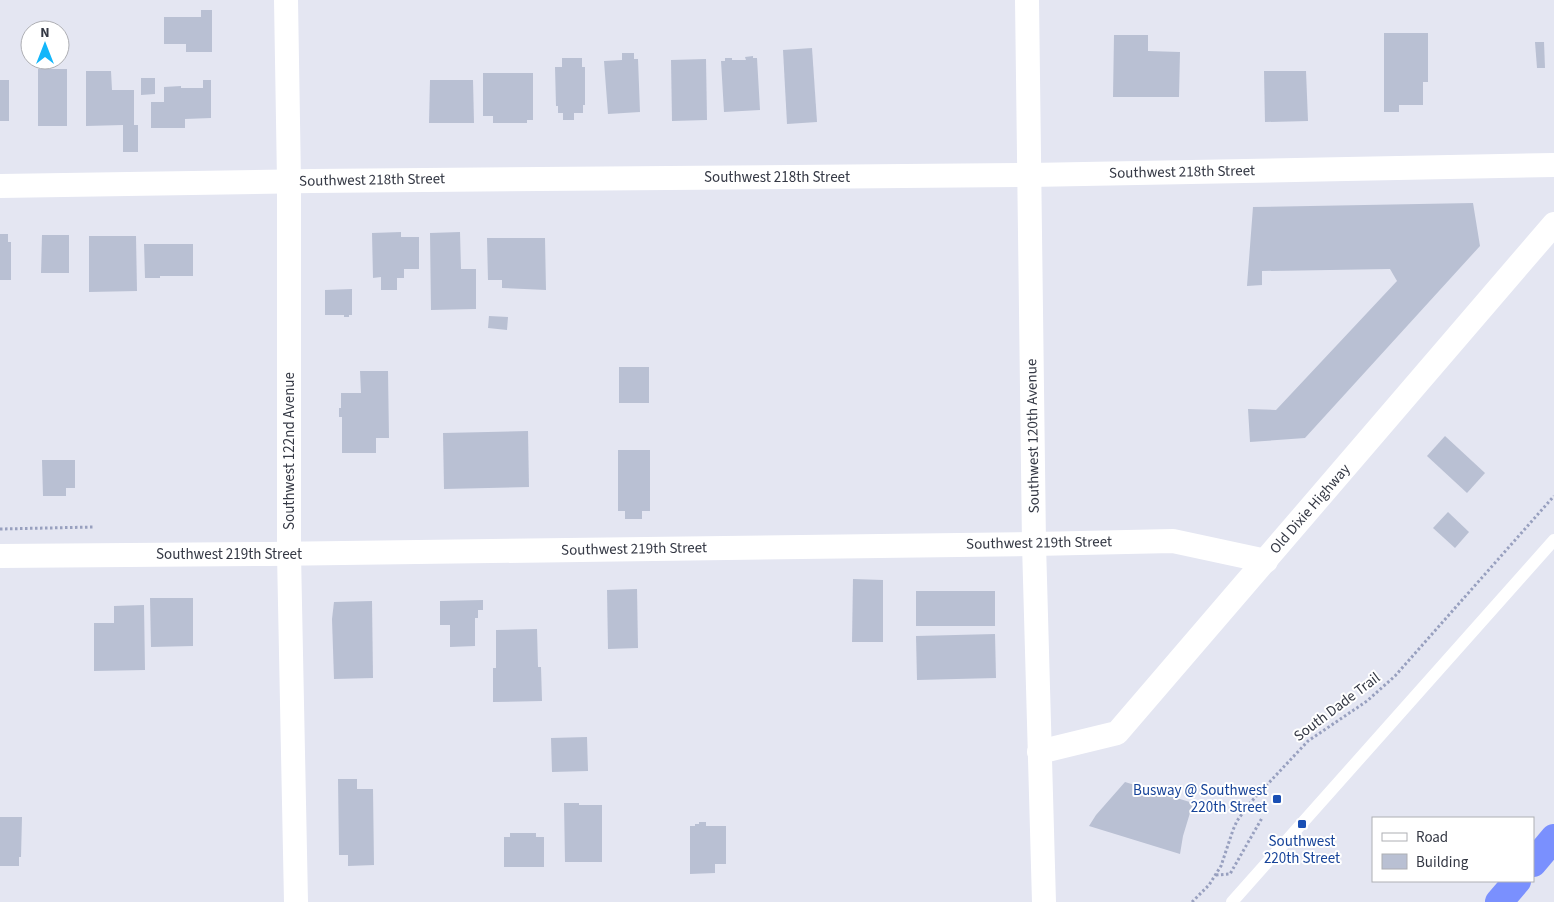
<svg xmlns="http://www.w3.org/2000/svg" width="1554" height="902" font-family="'Source Sans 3',sans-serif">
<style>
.building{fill:#b9c0d3}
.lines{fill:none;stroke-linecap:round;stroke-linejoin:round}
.path{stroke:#98a0bf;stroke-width:3;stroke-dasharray:2.5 2.5;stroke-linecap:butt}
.service{stroke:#fff;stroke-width:12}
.minor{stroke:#fff;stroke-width:24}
.trunk{stroke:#7a90fe;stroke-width:28}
.transit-dot{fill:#1a4fb4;stroke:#fff;stroke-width:2}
.labels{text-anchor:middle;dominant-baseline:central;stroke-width:4;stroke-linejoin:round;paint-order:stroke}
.street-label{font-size:15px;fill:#343844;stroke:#fff}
.transit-label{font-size:15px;fill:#164399;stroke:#fff;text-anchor:end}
</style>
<rect width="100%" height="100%" fill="#e4e6f2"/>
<g class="building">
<path d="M 201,10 L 212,10 L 212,52 L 186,52 L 186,44 L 164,44 L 164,17 L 201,17 Z"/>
<path d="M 1384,33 L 1428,33 L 1428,82 L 1423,82 L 1423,105 L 1399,105 L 1399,112 L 1384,112 Z"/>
<path d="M 1114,35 L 1148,35 L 1148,51 L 1180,52 L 1179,97 L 1113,97 Z"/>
<path d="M 1535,42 L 1544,42 L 1545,68 L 1537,68 Z"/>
<path d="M 812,48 L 817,122 L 787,124 L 783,50 Z"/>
<path d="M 622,53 L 634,53 L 634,59 L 638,59 L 640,112 L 608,114 L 604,61 L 622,60 Z"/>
<path d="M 753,56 L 753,58 L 757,58 L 760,110 L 724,112 L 721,61 L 725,61 L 725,58 L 732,58 L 732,60 L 746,60 L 745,57 Z"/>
<path d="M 562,58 L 582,58 L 582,67 L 585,67 L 585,105 L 583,105 L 583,113 L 574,113 L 574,120 L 563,120 L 563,113 L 558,113 L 558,106 L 556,106 L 555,67 L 562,67 Z"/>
<path d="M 706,59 L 707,120 L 672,121 L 671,60 Z"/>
<rect x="38" y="69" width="29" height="57"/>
<path d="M 86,71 L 111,71 L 112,90 L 134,90 L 134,125 L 138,125 L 138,152 L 123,152 L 123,125 L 86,126 Z"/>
<path d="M 1264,71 L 1306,71 L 1308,121 L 1265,122 Z"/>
<path d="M 483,73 L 533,73 L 533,120 L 527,120 L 527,123 L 493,123 L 493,116 L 483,116 Z"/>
<path d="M 141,78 L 155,78 L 155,94 L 141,95 Z"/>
<rect x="0" y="80" width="9" height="41"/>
<path d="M 203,80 L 211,80 L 211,118 L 185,119 L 185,128 L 151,128 L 151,102 L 164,102 L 164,87 L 181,86 L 181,88 L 203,88 Z"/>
<path d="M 430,80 L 473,80 L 474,123 L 429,123 Z"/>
<path d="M 1473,203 L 1480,246 L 1305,438 L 1250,442 L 1248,409 L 1276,410 L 1397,281 L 1390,269 L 1262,271 L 1262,285 L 1247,286 L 1253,207 Z"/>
<path d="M 401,232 L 401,237 L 419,237 L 419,269 L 404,269 L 404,278 L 397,278 L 397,290 L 381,290 L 381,277 L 373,278 L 372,233 Z"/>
<path d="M 460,232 L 461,269 L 476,269 L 476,309 L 431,310 L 430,233 Z"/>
<path d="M 0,234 L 8,234 L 8,242 L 11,242 L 11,280 L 0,280 Z"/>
<path d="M 42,235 L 69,235 L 69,273 L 41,273 Z"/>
<path d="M 89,236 L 136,236 L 137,291 L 89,292 Z"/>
<path d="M 487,238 L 545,238 L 546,290 L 502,288 L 502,280 L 488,280 Z"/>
<path d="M 144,244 L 193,244 L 193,276 L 160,276 L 160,278 L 145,278 Z"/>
<path d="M 352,289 L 352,315 L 349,315 L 349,317 L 344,317 L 344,315 L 325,315 L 325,290 Z"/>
<path d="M 489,316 L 508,317 L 507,330 L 488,328 Z"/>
<rect x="619" y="367" width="30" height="36"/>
<path d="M 360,371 L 388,371 L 389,438 L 376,438 L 376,453 L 342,453 L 342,417 L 339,417 L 339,408 L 341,408 L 341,393 L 361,393 Z"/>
<path d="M 528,431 L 529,487 L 444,489 L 443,433 Z"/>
<path d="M 1445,436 L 1485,473 L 1467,493 L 1427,456 Z"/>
<path d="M 618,450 L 650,450 L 650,511 L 642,511 L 642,519 L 625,519 L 625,511 L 618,511 Z"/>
<path d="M 42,460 L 75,460 L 75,488 L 66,488 L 66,496 L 43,496 Z"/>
<path d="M 1448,512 L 1469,532 L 1455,548 L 1433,528 Z"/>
<path d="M 853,579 L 883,580 L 883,642 L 852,642 Z"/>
<path d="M 637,589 L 638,648 L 608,649 L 607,590 Z"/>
<rect x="916" y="591" width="79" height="35"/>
<path d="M 150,598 L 193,598 L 193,646 L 151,647 Z"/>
<path d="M 483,600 L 483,610 L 478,610 L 478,618 L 475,618 L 475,646 L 450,647 L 450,625 L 440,625 L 440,601 Z"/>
<path d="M 372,601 L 373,678 L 334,679 L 332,619 L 334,602 Z"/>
<path d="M 144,605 L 145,670 L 94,671 L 94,623 L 114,623 L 114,606 Z"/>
<path d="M 537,629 L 538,667 L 541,667 L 542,701 L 493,702 L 493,668 L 496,668 L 496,630 Z"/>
<path d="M 995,634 L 996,678 L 917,680 L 916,636 Z"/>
<path d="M 587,737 L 588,771 L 552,772 L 551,738 Z"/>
<path d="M 338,779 L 357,779 L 357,789 L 373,789 L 374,865 L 348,866 L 348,855 L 339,855 Z"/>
<path d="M 1125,782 L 1193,803 L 1183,836 L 1180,854 L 1089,826 L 1096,815 Z"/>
<path d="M 564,803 L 579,803 L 579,805 L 602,805 L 602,862 L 565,862 Z"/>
<path d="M 0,817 L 22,817 L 21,857 L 19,857 L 19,866 L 0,866 Z"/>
<path d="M 699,822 L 706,822 L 706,826 L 726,826 L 726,864 L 715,864 L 715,873 L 690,874 L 690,826 L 695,826 L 695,824 L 699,824 Z"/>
<path d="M 510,833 L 536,833 L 536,837 L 544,837 L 544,867 L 504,867 L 504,837 L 510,837 Z"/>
</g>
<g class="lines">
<g class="path">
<path d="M 0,529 L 94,527"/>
<path d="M 1216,875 L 1230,874 L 1262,818"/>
<path d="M 1192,902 L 1209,885 L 1221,866 L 1233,830 L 1237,821 L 1249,804 L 1308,741 L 1367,701 L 1395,676 L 1554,496"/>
</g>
<path class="service" d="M 1232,902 L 1554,540"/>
<g class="minor">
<path d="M 286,0 L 289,181 L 289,554 L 296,902"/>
<path d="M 1027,0 L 1034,544 L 1044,902"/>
<path d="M 0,186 L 312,181 L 1030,175 L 1554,165"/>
<path d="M 0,556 L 269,554 L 1034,544 L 1173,541 L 1266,561"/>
<path d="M 1039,752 L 1117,733 L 1554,224"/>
</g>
<g class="trunk">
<path d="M 1533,863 L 1554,838"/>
<path d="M 1499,902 L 1517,881"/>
</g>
</g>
<g class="transit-dot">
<rect x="1272" y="794" width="10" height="10" rx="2.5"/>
<rect x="1297" y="819" width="10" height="10" rx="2.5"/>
</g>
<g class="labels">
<g class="street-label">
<text transform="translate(1182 172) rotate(-1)">Southwest 218th Street</text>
<text x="777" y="177">Southwest 218th Street</text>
<text transform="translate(372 180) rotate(-1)">Southwest 218th Street</text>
<text transform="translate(1033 436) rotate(-91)">Southwest 120th Avenue</text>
<text transform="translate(289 451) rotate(-90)">Southwest 122nd Avenue</text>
<text transform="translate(1310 509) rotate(-49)">Old Dixie Highway</text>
<text transform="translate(1039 543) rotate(-1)">Southwest 219th Street</text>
<text transform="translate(634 549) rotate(-1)">Southwest 219th Street</text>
<text x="229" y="554">Southwest 219th Street</text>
<text transform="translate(1337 707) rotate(-37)">South Dade Trail</text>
</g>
<g class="transit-label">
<text x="1267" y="790">Busway @ Southwest<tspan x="1267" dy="17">220th Street</tspan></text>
<text x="1302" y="841" text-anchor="middle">Southwest<tspan x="1302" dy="17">220th Street</tspan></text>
</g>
</g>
<rect x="1372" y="817" width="162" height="65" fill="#ffffff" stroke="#aeafb4"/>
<rect x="1382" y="833" width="25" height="8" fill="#ffffff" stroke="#aeafb4"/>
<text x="1416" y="842" font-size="15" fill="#343844">Road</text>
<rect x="1382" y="854" width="25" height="15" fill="#b9c0d3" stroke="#aeafb4"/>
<text x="1416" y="867" font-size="15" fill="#343844">Building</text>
<g transform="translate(45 45)"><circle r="24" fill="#ffffff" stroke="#aeafb4"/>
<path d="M0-4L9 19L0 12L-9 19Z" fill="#13b6fa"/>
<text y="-8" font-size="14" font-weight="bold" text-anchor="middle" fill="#343844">N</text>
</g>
</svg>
